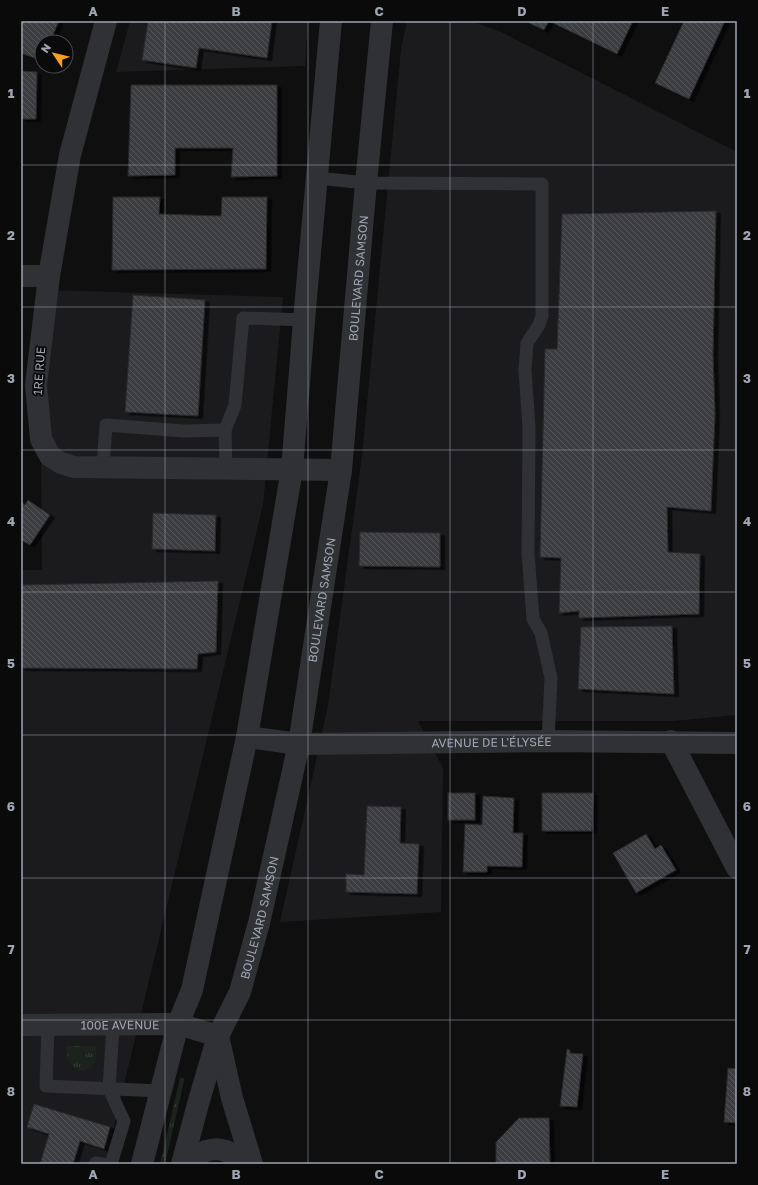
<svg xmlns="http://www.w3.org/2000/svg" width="758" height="1185" font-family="'Golos Text',sans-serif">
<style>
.built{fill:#1b1b1d}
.grass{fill:url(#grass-tufts)}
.building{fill:url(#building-back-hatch);stroke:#29292c;filter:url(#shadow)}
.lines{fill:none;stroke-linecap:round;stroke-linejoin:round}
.service{stroke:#303135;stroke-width:13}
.minor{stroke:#303135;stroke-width:22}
.tertiary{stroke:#303135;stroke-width:22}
.grid{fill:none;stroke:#9fa6b2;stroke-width:1;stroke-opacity:0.55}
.labels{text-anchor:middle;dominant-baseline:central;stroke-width:3.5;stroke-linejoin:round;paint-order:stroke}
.street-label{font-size:12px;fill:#9fa6b2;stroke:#0a0a0b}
.neatline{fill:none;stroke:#9fa6b2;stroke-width:1.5}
.grid-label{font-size:13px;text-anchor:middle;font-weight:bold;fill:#9fa6b2}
</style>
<defs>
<pattern id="grass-tufts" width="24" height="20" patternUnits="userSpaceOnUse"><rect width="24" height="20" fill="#1b231c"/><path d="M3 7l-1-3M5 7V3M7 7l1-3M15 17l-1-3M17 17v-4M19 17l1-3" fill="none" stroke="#39403b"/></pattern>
<pattern id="building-back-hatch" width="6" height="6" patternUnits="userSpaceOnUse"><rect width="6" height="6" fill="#3b3c40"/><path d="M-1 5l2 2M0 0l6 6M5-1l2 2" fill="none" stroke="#545559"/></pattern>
<filter id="shadow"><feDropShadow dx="4.5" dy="2.5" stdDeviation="0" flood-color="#0009"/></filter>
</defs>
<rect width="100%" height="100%" fill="#0f0f10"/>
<g class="built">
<path d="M 130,21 L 308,21 L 305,66 L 116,72 Z"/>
<path d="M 407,21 L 471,21 L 499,31 L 737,152 L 736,715 L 674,721 L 418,721 L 443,768 L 441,912 L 280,922 L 313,775 L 328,705 L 362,456 L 401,49 Z"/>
<path d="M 47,290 L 283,297 L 263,505 L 105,1164 L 21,1164 L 21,570 L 42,570 L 41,439 Z"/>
</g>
<g class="grass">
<path d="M 66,1046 L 97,1046 C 96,1051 96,1058 95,1062 C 91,1071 77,1073 71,1065 C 67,1060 67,1052 66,1046 Z"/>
<path d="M 180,1078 L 184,1078 L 184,1081 L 165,1164 L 160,1164 Z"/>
</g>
<g class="building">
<path d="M 21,21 L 59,21 L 50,42 L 42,42 L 42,61 L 21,53 Z"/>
<path d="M 148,21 L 272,21 L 267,58 L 199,48 L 196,68 L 142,60 Z"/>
<path d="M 530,21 L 633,21 L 617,54 L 549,21 L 544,30 L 529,23 Z"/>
<path d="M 684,21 L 725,21 L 689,99 L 655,83 Z"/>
<path d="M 21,71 L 37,72 L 36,119 L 21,119 Z"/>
<path d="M 131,85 L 277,85 L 277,176 L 231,177 L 233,148 L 175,148 L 175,175 L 128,176 Z"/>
<path d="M 113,197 L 160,197 L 159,214 L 221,216 L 222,197 L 267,197 L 266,269 L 112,270 Z"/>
<path d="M 716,211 L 713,355 L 715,414 L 711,511 L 667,507 L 668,552 L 700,554 L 699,614 L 579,618 L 579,611 L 559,613 L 561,558 L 540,557 L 545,349 L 557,349 L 562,214 Z"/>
<path d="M 133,295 L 205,300 L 198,416 L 125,412 Z"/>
<path d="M 28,500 L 50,515 L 30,545 L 21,540 L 21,502 L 25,505 Z"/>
<path d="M 153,513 L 216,515 L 215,551 L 152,549 Z"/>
<path d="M 360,532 L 440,533 L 440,567 L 359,566 Z"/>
<path d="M 218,581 L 216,652 L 198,654 L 197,669 L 21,668 L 21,585 Z"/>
<path d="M 672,626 L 674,694 L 578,689 L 581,627 Z"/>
<rect x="448" y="793" width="27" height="27"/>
<path d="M 542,793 L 593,793 L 592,831 L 542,831 Z"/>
<path d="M 483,796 L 514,798 L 513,833 L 523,833 L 522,867 L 487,866 L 487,872 L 463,872 L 465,824 L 482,825 Z"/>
<path d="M 367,806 L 401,807 L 400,843 L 419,844 L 417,894 L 346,892 L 346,874 L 364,875 Z"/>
<path d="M 646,834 L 655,849 L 661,845 L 676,870 L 636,893 L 613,853 Z"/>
<path d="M 567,1049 L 570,1050 L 570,1053 L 583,1054 L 577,1107 L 560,1106 Z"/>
<path d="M 728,1068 L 737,1069 L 737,1123 L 724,1122 Z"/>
<path d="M 34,1104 L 110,1127 L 104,1149 L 80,1141 L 73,1164 L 40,1164 L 49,1134 L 27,1127 Z"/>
<path d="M 519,1118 L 549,1118 L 550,1164 L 496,1164 L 496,1142 Z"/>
</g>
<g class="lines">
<g class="service">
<path d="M 317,178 L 366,183 L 542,184 L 542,316 L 539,325 L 527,343 L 525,370 L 529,428 L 528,553 L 533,619 L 541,633 L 551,678 L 548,741"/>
<path d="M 103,467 L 106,425 L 184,431 L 225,430"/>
<path d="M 226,468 L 225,430 L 235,405 L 243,318 L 304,320"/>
<path d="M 48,1025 L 46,1086 L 161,1091"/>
<path d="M 95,1164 L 96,1163 L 102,1164"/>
<path d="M 111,1164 L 124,1121 L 109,1089 L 113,1025"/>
</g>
<g class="minor">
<path d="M 106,21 L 70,155 L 49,276 L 36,385 L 41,439 L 50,456 L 61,463 L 74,467 L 341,470"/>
<path d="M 21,276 L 49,276"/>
<path id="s1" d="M 247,737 L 299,744 L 548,741 L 737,743"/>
<path d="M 671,741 L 737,868"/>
<path d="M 218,1036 L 232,1098 L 252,1164"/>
<path d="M 184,1164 C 191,1160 198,1154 206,1151 C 220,1146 234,1152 241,1164"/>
</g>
<g class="tertiary">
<path id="s2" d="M 21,1025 L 178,1024 L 218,1036"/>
<path d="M 142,1164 L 178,1024 L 192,990 L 247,737 L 292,469 L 306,297 L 331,21"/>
<path id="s3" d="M 182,1164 L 198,1104 L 218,1036 L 240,992 L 259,923 L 299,744 L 341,470 L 366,183 L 382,21"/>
</g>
</g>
<path class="grid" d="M 165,21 L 165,1164M 308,21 L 308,1164M 450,21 L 450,1164M 593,21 L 593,1164M 21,165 L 737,165M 21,307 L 737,307M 21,450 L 737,450M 21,592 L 737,592M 21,735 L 737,735M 21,878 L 737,878M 21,1020 L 737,1020"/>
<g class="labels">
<g class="street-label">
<text stroke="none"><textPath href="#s3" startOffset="907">BOULEVARD SAMSON</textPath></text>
<text transform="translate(39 371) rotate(-86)">1RE RUE</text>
<text stroke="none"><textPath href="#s3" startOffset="583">BOULEVARD SAMSON</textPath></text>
<text stroke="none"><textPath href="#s1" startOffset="245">AVENUE DE L'ÉLYSÉE</textPath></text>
<text stroke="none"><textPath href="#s3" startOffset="259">BOULEVARD SAMSON</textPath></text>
<text stroke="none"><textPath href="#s2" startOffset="99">100E AVENUE</textPath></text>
</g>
</g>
<rect width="758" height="1185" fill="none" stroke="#0a0a0b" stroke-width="44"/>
<g transform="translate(54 54) rotate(305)"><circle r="19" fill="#0a0a0b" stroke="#46484e"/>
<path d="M0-3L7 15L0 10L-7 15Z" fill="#f89f1f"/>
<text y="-6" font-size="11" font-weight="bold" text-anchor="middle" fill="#9fa6b2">N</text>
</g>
<rect x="22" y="22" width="714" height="1141" class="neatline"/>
<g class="grid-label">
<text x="93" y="16">A</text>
<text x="236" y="16">B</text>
<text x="379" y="16">C</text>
<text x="522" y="16">D</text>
<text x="665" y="16">E</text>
<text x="11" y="98">1</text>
<text x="747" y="98">1</text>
<text x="11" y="240">2</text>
<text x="747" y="240">2</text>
<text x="11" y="383">3</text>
<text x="747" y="383">3</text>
<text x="11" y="526">4</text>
<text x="747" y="526">4</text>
<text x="11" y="668">5</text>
<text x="747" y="668">5</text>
<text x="11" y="811">6</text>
<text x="747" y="811">6</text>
<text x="11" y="954">7</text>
<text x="747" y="954">7</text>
<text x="11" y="1096">8</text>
<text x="747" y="1096">8</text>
<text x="93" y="1179">A</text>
<text x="236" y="1179">B</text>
<text x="379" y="1179">C</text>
<text x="522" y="1179">D</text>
<text x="665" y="1179">E</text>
</g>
</svg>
